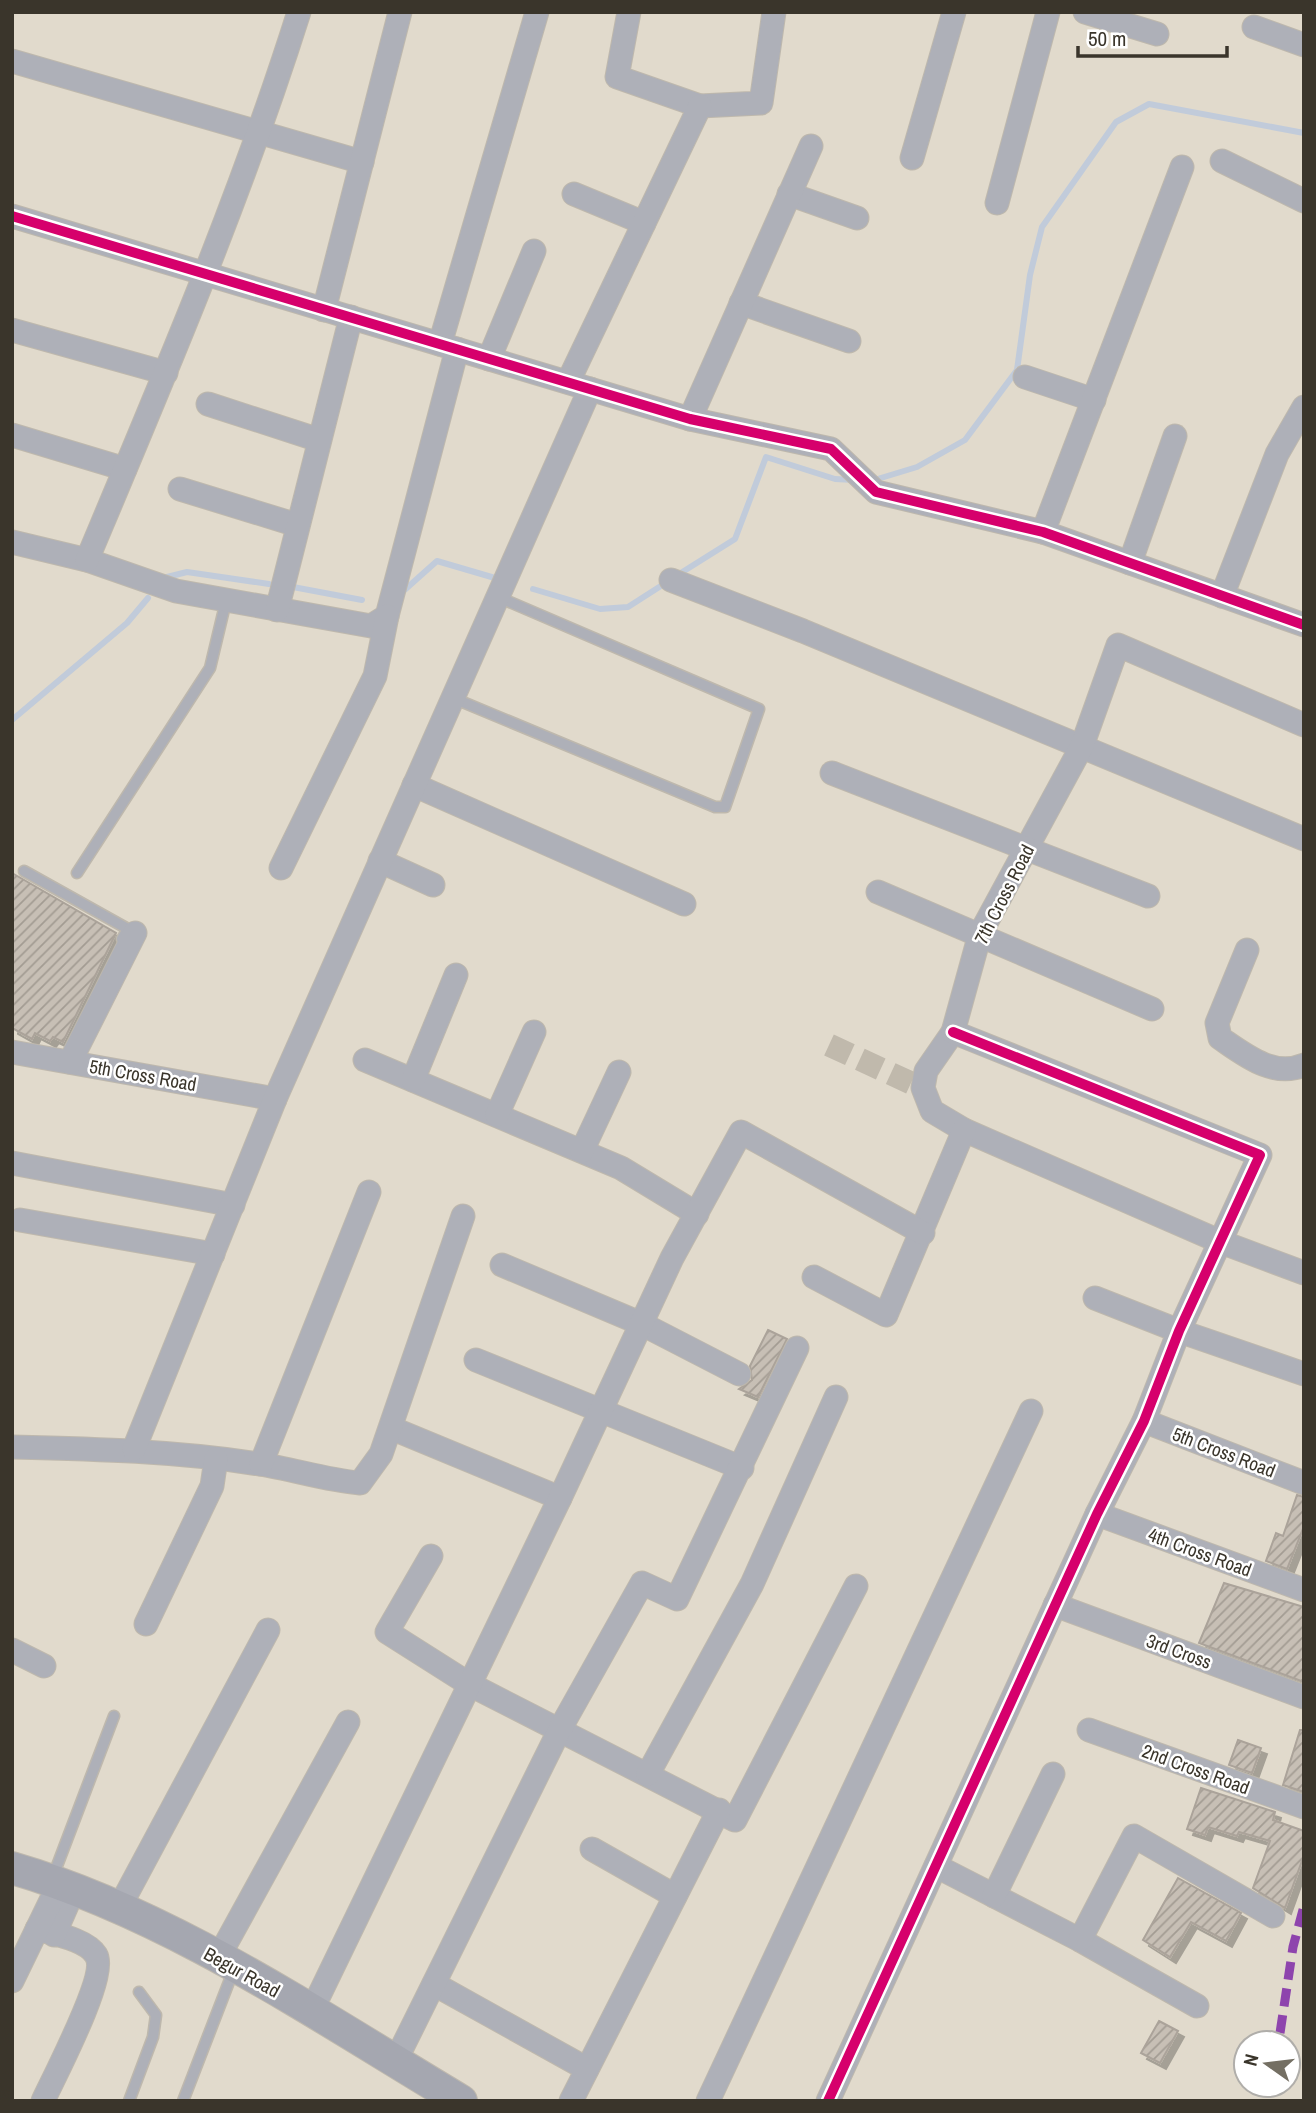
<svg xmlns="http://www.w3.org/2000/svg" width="1316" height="2113" font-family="'Archivo Narrow',sans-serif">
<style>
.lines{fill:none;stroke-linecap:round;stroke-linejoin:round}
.stream{stroke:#c1cbda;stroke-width:6}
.building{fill:url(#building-hatch);stroke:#aba39a;stroke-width:2;filter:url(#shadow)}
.minor-tunnel{stroke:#c0b9ac;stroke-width:23;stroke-dasharray:23 11;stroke-linecap:butt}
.service-casing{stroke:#beb8ad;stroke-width:13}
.minor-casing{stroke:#beb8ad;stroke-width:25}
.secondary-casing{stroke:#beb8ad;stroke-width:34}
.service{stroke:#aeb0b8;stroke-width:10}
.minor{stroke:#aeb0b8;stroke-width:23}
.secondary{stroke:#a5a7b0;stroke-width:32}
.quiet{stroke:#8e44ad;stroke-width:9;stroke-dasharray:18 9;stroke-linecap:butt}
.cycleway-casing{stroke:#fff;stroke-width:15}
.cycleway{stroke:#d6006c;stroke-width:10}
.labels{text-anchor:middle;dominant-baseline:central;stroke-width:5;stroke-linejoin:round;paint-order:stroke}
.street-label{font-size:19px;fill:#3a352b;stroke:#fff}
</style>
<defs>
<pattern id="building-hatch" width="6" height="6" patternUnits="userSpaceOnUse" patternTransform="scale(1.75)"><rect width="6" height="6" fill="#c7bfb5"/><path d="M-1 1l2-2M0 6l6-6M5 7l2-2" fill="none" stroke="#a39c93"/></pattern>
<filter id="shadow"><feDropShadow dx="6" dy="6" stdDeviation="0" flood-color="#0004"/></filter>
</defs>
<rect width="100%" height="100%" fill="#e1dacc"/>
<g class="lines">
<g class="stream">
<path d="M 871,481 L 917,467 L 965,440 L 1017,370 L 1030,275 L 1042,227 L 1116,122 L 1149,104 L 1304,133"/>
<path d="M 676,576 L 735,539 L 766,457 L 835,479 L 854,480"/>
<path d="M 167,577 L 187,572 L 269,584"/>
<path d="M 293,587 L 362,600"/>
<path d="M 533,589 L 600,609 L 628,607 L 667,582"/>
<path d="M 400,594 L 437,561 L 495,578"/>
<path d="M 12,720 L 127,623 L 148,598"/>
</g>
</g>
<g class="building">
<path d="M 12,873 L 116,933 L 63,1042 L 53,1037 L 50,1041 L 35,1033 L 32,1039 L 12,1028 Z"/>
<path d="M 768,1330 L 787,1339 L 758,1397 L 739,1389 L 752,1380 L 750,1366 Z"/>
<path d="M 1297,1495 L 1304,1497 L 1304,1526 L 1287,1569 L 1266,1561 L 1276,1533 L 1283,1536 Z"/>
<path d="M 1224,1583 L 1304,1607 L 1304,1682 L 1199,1643 Z"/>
<path d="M 1300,1730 L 1304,1730 L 1304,1792 L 1283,1785 Z"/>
<path d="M 1238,1740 L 1261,1748 L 1252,1773 L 1229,1765 Z"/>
<path d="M 1201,1788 L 1275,1812 L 1273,1820 L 1304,1831 L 1304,1855 L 1285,1908 L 1253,1888 L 1270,1841 L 1239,1832 L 1237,1836 L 1208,1827 L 1205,1835 L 1187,1829 Z"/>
<path d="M 1178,1878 L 1241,1913 L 1226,1941 L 1191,1922 L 1170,1957 L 1143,1940 Z"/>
<path d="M 1159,2021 L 1178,2031 L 1160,2063 L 1141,2053 Z"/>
</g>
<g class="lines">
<path class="minor-tunnel" d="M 829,1045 L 911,1083"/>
<defs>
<g id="service">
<path d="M 453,698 L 715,807 L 725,807 L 759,709 L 498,597"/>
<path d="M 24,871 L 128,929 L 122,939"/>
<path d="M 77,873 L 210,668 L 226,601"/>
<path d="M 52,1879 L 114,1716"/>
<path d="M 129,2101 L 153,2037 L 156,2015 L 139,1992"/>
<path d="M 183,2101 L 234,1969"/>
</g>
<g id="minor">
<path d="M 629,12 L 617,77 L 700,106 L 761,103 L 774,12"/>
<path d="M 1085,12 L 1157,34"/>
<path d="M 1254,27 L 1304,45"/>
<path d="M 12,61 L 362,162"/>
<path d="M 912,158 L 954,12"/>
<path d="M 1222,161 L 1304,201"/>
<path d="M 574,194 L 644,223"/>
<path d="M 789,194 L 857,218"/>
<path d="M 997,203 L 1048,12"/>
<path d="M 12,216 L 690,419 L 831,449 L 876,492 L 1043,532 L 1304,625"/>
<path d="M 741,303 L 849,341"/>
<path d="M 324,310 L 400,12"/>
<path d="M 12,330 L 166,373"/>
<path d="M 440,344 L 537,12"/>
<path d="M 489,359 L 534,251"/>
<path d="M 1025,377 L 1094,400"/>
<path d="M 568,382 L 700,106"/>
<path d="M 208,404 L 319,440"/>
<path d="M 690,419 L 811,146"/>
<path d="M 12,435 L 125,469"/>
<path d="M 180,489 L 297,525"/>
<path d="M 1043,532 L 1182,167"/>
<path d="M 12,542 L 87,560 L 176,591 L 371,626 L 387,616 L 457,349"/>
<path d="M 87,560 C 163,379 240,199 299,12"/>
<path d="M 1130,563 L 1175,436"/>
<path d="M 671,580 L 803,631 L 1304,839"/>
<path d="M 1222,596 L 1277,454 L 1304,407"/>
<path d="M 277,610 L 351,317"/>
<path d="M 1304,725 L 1118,645 L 1082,746 L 980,934 L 953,1032 L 926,1071 L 923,1088 L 932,1111 L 964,1130 L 1221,1242 L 1304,1273"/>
<path d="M 832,773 L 1148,896"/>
<path d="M 414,785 L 684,904"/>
<path d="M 380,861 L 433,885"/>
<path d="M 281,868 L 375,676 L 387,616"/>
<path d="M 878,892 L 1152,1009"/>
<path d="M 1247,950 L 1217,1023 L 1220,1038 C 1245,1055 1273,1078 1304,1065"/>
<path d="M 12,1052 L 275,1099"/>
<path d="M 365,1060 L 621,1168 L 697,1214"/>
<path d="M 70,1062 L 135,933"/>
<path d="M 413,1080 L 456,975"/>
<path d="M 497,1115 L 534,1032"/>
<path d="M 582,1151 L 619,1072"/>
<path d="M 12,1163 L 233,1205"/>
<path d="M 20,1220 L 213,1254"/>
<path d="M 502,1265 L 642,1324 L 739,1374"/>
<path d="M 814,1277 L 886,1315 L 964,1130"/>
<path d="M 1095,1298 L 1179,1331 L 1304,1374"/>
<path d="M 476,1360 L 742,1468"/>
<path d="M 1144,1421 L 1304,1483"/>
<path d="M 391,1428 L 560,1498"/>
<path d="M 12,1447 C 95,1449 177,1451 259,1464 C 293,1469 325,1480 360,1483 L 381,1454 L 463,1216"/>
<path d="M 134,1449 L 275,1099 L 590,389"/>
<path d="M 261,1464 L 369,1192"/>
<path d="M 1097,1514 L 1304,1590"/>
<path d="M 431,1556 L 387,1632 L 469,1684 L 735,1820 L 856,1586"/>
<path d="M 1055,1605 L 1304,1697"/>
<path d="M 146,1624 L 212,1486 L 216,1459"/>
<path d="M 12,1650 L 44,1666"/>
<path d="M 1089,1730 L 1304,1807"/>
<path d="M 648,1774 L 752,1584 L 836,1397"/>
<path d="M 592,1849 L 675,1896"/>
<path d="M 936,1866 L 1080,1940 L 1197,2006"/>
<path d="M 994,1896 L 1053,1774"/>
<path d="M 119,1908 L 268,1630"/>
<path d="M 37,1929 C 53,1934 86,1939 96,1955 C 108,1975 54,2077 43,2101"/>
<path d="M 54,1935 L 75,1887"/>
<path d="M 1080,1940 L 1134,1836 L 1273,1916"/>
<path d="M 218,1958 L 348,1722"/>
<path d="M 12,1981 L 60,1882"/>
<path d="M 434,1984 L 587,2069"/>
<path d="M 311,2012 L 560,1498 L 672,1258 L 741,1132 L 923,1233"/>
<path d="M 395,2062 L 560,1729 L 642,1583 L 677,1599 L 797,1348"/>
<path d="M 571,2101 L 719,1810"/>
<path d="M 708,2101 L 1031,1411"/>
<path d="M 828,2101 L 1097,1514 L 1144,1421 L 1179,1331 L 1260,1155 L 953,1032"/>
</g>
<path id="secondary" d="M 12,1868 C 170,1914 320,2017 461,2101"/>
</defs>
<use href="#service" class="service-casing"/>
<use href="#minor" class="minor-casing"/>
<use href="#secondary" class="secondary-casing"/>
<use href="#service" class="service"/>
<use href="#minor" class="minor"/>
<use href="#secondary" class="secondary"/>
<path class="quiet" d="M 1280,2033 L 1293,1947 L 1304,1906"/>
<defs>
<g id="cycleway">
<path d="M 12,216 L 690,419 L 831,449 L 876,492 L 1043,532 L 1304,625"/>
<path d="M 828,2101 L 1097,1514 L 1144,1421 L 1179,1331 L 1260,1155 L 953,1032"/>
</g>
</defs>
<use href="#cycleway" class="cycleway-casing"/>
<use href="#cycleway" class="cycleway"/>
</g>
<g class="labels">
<g class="street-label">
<text transform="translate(1004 894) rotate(-63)">7th Cross Road</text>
<text transform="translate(143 1075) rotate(10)">5th Cross Road</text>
<text transform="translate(1224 1452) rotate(21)">5th Cross Road</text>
<text transform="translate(1200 1552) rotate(20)">4th Cross Road</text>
<text transform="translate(1179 1651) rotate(20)">3rd Cross</text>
<text transform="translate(1196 1769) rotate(20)">2nd Cross Road</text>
<text transform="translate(242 1972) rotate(29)">Begur Road</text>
</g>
</g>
<rect width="1316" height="2113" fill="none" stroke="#3a352b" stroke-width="28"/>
<g transform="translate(1267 2064) rotate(284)"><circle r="33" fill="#ffffff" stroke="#b0aeaa" stroke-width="2"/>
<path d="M0-5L12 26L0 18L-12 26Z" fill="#746f63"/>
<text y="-10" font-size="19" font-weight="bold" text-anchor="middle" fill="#3a352b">N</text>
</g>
<path d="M1078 46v10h149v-10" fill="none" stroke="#3a352b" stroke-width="3.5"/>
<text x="1088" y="46" font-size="21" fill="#3a352b" stroke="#ffffff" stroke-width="5" paint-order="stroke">50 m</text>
</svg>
